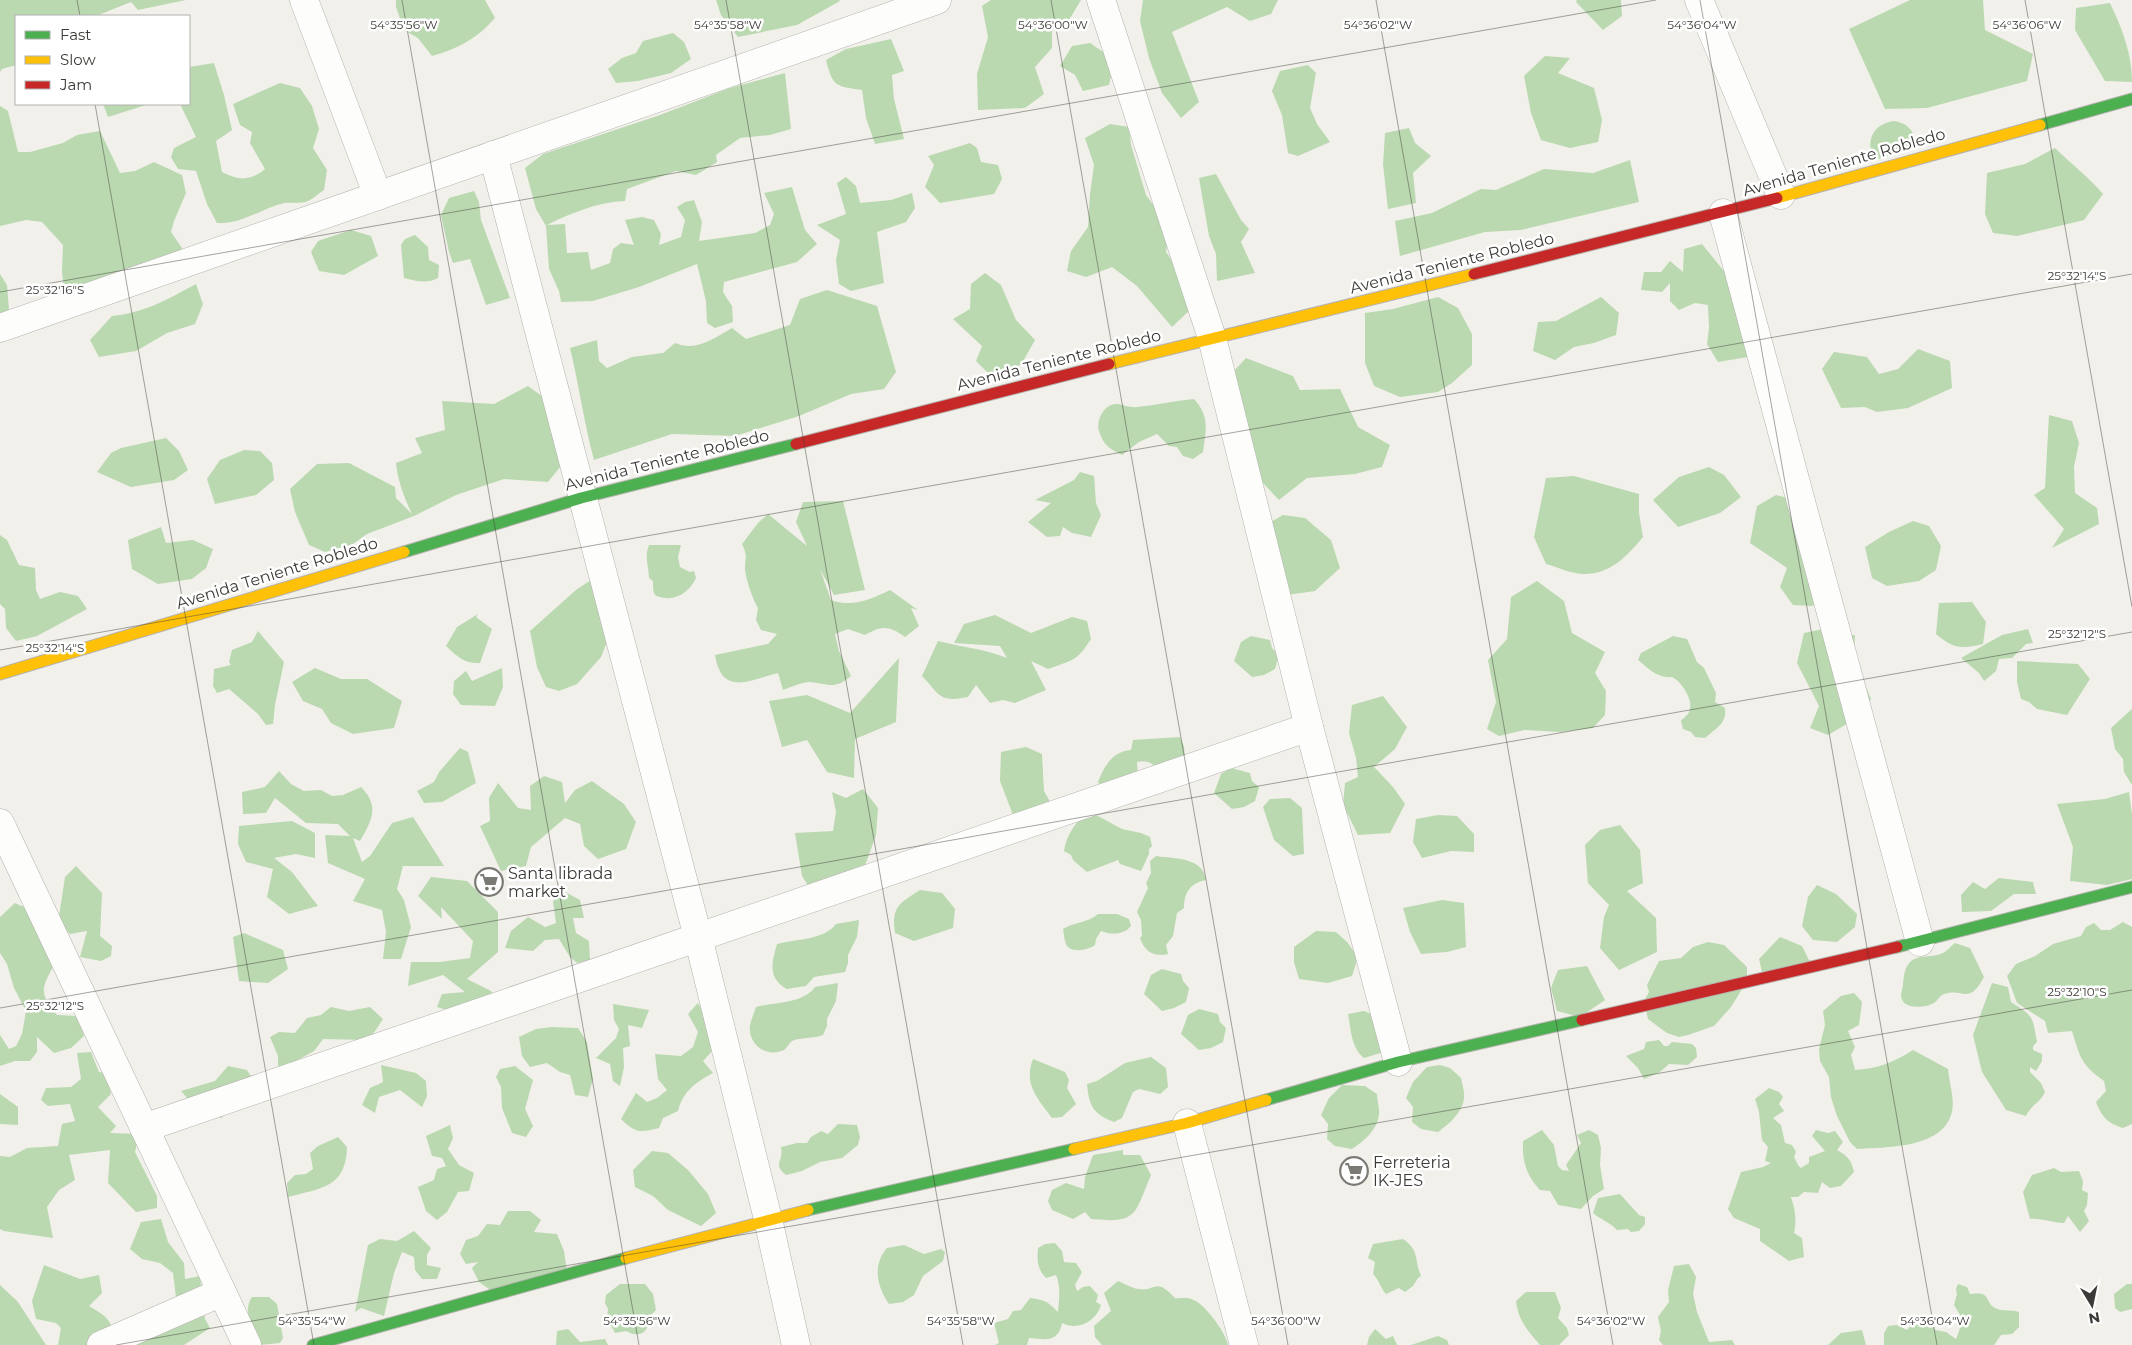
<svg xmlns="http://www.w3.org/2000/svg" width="2132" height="1345" font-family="Montserrat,sans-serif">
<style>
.forest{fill:#bad9b0}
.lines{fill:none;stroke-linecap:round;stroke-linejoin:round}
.street-casing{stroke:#b4b2ae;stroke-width:29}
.fast-casing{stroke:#b4b2ae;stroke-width:13}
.slow-casing{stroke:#b4b2ae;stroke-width:13}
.jam-casing{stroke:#b4b2ae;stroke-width:13}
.street{stroke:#fdfdfc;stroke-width:28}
.fast{stroke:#4caf50;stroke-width:11}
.slow{stroke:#ffc107;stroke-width:11}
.jam{stroke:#c62828;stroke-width:11}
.ticks{fill:none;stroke:#3c3a36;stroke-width:1;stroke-opacity:0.45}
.labels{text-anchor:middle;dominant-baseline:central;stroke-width:5;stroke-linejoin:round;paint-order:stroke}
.street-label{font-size:16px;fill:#3c3a36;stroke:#fff}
.poi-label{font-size:16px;fill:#3c3a36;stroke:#fff;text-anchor:start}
.ticks-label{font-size:12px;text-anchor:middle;fill:#3c3a36;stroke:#fff;stroke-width:5;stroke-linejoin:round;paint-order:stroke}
</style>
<rect width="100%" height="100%" fill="#f2f0ea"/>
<g class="forest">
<path d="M 0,0 L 186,0 L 138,10 L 131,2 L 96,16 L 16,16 L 16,65 L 2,69 L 0,72 Z"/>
<path d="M 396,0 L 485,0 L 495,18 C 478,38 457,49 432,56 L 418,38 L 404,30 L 396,7 Z"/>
<path d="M 716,0 L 839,0 L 840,1 L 797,25 L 738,37 L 721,15 Z"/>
<path d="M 991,0 L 1081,0 L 1069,20 L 1052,30 L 1052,48 L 1035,67 L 1044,94 L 1025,108 L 978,110 L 977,74 L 988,37 L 982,6 Z"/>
<path d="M 1143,0 L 1278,0 L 1271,14 L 1250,21 L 1227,7 L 1172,32 L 1199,102 L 1181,118 L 1162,93 L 1149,58 L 1140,21 Z"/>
<path d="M 1577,0 L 1621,0 L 1622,16 L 1603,30 L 1576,2 Z"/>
<path d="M 1910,0 L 1983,0 L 1985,30 L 2033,54 L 2027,81 L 1927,108 L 1885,109 L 1849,29 Z"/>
<path d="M 2110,3 C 2122,28 2132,54 2132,82 L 2105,81 L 2075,30 L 2076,8 Z"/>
<path d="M 673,33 L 684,42 L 691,59 L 671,73 L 638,81 L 616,83 L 608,69 L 622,58 L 636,53 L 643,41 Z"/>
<path d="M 891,39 L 904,71 L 892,75 L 894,99 L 904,139 L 875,144 L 866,118 L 862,90 C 835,86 833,87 826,60 L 846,49 Z"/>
<path d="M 1090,43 L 1106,54 L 1111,76 L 1109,85 L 1083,91 L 1075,75 L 1060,66 L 1072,46 Z"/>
<path d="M 1545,56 L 1570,58 L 1558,73 L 1594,88 L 1602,120 L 1598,142 L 1570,148 L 1541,140 L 1531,113 L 1524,76 Z"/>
<path d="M 214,63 L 224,95 L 232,130 L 216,141 L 222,172 C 239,180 249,182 265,169 L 250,143 L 252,132 L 240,125 L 233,104 L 280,83 L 300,88 L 312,106 L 319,129 L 313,148 L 327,170 L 324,190 C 319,193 313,199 308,201 C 301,204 291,202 284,203 C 262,208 241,225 217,223 L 207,204 L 196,171 L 178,169 L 171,157 L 174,148 L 196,137 L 180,104 L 189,104 L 189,67 Z"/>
<path d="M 1308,65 L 1316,73 L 1310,108 L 1317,124 L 1330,142 L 1298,156 L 1288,153 L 1282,115 L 1272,91 L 1280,71 Z"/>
<path d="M 785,73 L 791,129 L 770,135 L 740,138 L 716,155 L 717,162 L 696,175 L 676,171 L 627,189 L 625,201 C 598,202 571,213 547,225 L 565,224 L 567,253 L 588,252 L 591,270 L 610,263 L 613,249 L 621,243 L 634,245 L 625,220 L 642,217 L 654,220 L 661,234 L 659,245 L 681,237 L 685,220 L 677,207 L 685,202 L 694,200 L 702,222 L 699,241 L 755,233 L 770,225 L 774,214 L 764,193 L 792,187 L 805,230 L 817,244 L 797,262 L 724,282 L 723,292 L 732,306 L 733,322 L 715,328 L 707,323 L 706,301 L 697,264 L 639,287 L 593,301 L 561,302 L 559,291 L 549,269 L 546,226 L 536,209 L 525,168 L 543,154 L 660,115 L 730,88 Z"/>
<path d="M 103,104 L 149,104 L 108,117 Z"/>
<path d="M 0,106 L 8,111 L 18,152 L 30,152 L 63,143 L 77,135 L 100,131 L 120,173 L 135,171 L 154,162 L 182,175 L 186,193 L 174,221 L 171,232 L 182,248 L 179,256 L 76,291 L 64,289 L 62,272 L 63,245 L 42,222 L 26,220 L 0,226 Z"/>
<path d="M 1895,121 C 1909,124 1916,133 1917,147 L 1875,160 C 1864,142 1873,123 1895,121 Z"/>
<path d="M 1110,124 L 1129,127 L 1131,145 L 1146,195 L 1169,227 L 1166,252 L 1190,287 L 1192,308 L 1172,327 L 1137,286 L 1112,267 L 1086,277 L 1067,271 L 1071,251 L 1088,227 L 1090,194 L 1094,165 L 1085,138 Z"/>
<path d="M 1409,128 L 1415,143 L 1431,156 L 1413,173 L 1416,203 L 1388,209 L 1383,164 L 1385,133 Z"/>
<path d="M 970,143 L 977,148 L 981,162 L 998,165 L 1002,179 L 994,194 L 940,203 L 925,187 L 934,165 L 928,156 Z"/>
<path d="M 2055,148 C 2071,164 2089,177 2103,194 L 2084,220 L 2017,236 L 1993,233 L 1985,214 L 1987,173 L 2025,164 Z"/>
<path d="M 1630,160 L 1639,202 L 1521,230 L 1485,232 L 1400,256 L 1395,221 L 1432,213 L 1481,189 L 1496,190 L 1544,169 L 1593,173 Z"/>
<path d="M 1216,174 L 1241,220 L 1249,229 L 1241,242 L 1255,273 L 1217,281 L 1216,254 L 1209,236 L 1199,178 Z"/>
<path d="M 846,177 L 856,186 L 860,203 L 891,200 L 912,193 L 915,208 L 906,222 L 877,232 L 884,283 L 851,291 L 839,284 L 836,260 L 840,240 L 817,225 L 846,214 L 837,183 Z"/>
<path d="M 474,191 L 479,202 L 481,220 L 510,298 L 486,305 L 470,259 L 453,263 L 449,252 L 441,215 L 449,198 Z"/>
<path d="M 351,230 L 371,236 L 378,256 L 344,275 L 319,271 L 311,252 L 318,241 Z"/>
<path d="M 415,235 L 428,247 L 429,260 L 439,265 L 438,278 C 428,284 416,281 404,278 L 401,245 L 405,239 Z"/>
<path d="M 1702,244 L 1723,270 L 1739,281 L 1748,357 L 1718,362 L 1707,344 L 1709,328 L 1708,305 L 1695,303 L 1679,310 L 1670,301 L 1670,283 L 1662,292 L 1641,290 L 1644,272 L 1661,272 L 1670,261 L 1683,272 L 1684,249 Z"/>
<path d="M 985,273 L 1001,285 L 1016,320 L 1035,340 L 1021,365 L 988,373 L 976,361 L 982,346 L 953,319 L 970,309 L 971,284 Z"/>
<path d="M 0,274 L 7,285 L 9,310 L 0,313 Z"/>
<path d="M 196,284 L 203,304 L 195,324 L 167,333 L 136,351 L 99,357 L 90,340 L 112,316 C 147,312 166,300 196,284 Z"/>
<path d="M 827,290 L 877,306 L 896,372 L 884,389 L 851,394 L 799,416 L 735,436 L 672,434 L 594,460 C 584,423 579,385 570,348 L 597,340 L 599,361 L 607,368 L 632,357 L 663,353 L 675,343 C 696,352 715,338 732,328 L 746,339 L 790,325 L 800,299 Z"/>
<path d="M 1438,297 L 1458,308 L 1472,334 L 1472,365 L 1452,383 L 1438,392 L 1400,397 L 1374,386 L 1365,363 L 1365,313 L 1393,309 Z"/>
<path d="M 1601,297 L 1619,313 L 1616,335 L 1594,343 L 1574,347 L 1555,360 L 1533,351 L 1538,322 L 1556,321 Z"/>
<path d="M 1918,349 L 1950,361 L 1952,388 L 1908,408 L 1877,412 L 1865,407 L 1841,408 L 1822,369 L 1834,352 L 1867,357 L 1879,374 L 1898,369 Z"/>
<path d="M 1246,358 L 1293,376 L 1300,390 L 1340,389 L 1358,427 L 1390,445 L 1382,467 L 1355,474 L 1307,478 L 1279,500 L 1261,481 L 1255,451 L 1218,412 L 1222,384 Z"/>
<path d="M 528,386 L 550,402 L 565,461 L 548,482 L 504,479 L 456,495 L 414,516 L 367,534 L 353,544 L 325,552 L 309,545 L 295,512 L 290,489 L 317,464 L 349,463 L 395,487 L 396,498 L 412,514 C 404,497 398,482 396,463 L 422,453 L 415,438 L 445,430 L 442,401 L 494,404 Z"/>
<path d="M 1194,399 C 1210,416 1206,431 1203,452 L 1193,459 L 1183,456 L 1177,447 L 1169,446 L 1157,434 L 1139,442 L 1122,455 C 1110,449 1103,445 1099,431 C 1096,420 1104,403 1118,404 C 1124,405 1130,408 1137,407 C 1156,405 1174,401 1194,399 Z"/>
<path d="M 2049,415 L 2072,421 L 2079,443 L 2074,467 L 2075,493 L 2097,508 L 2099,524 L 2052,548 L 2064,529 L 2034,495 L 2045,488 Z"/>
<path d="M 166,438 L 179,451 L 188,470 L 174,480 L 131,487 L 97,472 L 111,453 L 121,448 Z"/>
<path d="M 244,450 L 260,451 L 272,463 L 274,480 L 256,495 L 215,504 L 207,479 L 220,460 Z"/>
<path d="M 1709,467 L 1724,475 L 1741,497 L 1720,513 L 1678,527 L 1653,500 L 1679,477 Z"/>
<path d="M 1080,472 L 1094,476 L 1096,503 L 1101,515 L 1091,537 L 1072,533 L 1063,527 L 1060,536 L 1047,537 L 1028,522 L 1051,503 L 1035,500 L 1074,480 Z"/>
<path d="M 1574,476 L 1639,494 L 1639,513 L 1643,537 C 1627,556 1611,574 1584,574 C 1572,574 1557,567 1546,564 L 1534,537 L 1546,478 Z"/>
<path d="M 1776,495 L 1799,501 L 1809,540 L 1831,557 L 1833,595 L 1812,606 L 1793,605 L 1780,587 L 1787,568 L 1750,543 L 1757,506 Z"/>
<path d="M 843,501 L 865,590 L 834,595 L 820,569 L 831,600 C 851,608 872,599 890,590 L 918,610 L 911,608 L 919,626 L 905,637 C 888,625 882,626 865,635 L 848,629 L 835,634 L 839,651 L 851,676 C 834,690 830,684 810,682 C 802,682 791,687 783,690 L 778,673 C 749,680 722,697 715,655 L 768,644 L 777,634 L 761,630 L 756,620 L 758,608 C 753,600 745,577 745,568 C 745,556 748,557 742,544 L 758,523 L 768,514 L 807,546 L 796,522 L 803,502 Z"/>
<path d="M 1283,515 L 1305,518 L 1331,540 L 1340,568 L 1315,591 L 1287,595 L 1259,529 Z"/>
<path d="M 1913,521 L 1929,526 L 1941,546 L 1936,570 L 1919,581 L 1887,586 L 1872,578 L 1865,547 L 1889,532 Z"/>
<path d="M 161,527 L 166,543 L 193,540 L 213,549 L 206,568 L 192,579 L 158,584 L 132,569 L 128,540 Z"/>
<path d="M 0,535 L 7,540 L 19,565 L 35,568 L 36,590 L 40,599 L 60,592 L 78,596 L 87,609 L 37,636 L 16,641 L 6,628 L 5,609 L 0,604 Z"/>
<path d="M 649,545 L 681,545 L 678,557 L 680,567 L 690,572 L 694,571 L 696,578 C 690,591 676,602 660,597 C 657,596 655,596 654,593 C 653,591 653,585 653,581 L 649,578 C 649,566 644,557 649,545 Z"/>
<path d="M 591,580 L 607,642 L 601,657 L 577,684 L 559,691 L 546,687 L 537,667 L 530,631 L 576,590 Z"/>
<path d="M 1537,581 L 1564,601 L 1572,633 L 1605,652 L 1595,673 L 1606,691 L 1605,715 L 1593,728 L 1560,732 L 1525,730 L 1499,736 L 1487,729 L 1496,702 L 1488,660 L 1507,639 L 1511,597 Z"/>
<path d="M 1972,602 L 1986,622 L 1983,644 C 1962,649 1953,649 1936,634 L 1939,603 Z"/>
<path d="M 478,614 L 476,617 L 492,629 L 480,663 C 464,664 457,656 446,646 L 457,627 Z"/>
<path d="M 995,615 L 1031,633 L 1072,617 L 1087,621 L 1091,639 C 1077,661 1073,660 1048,669 L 1031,661 L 1046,690 L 1015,703 L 1003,700 L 990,703 L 976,685 L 968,697 C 939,703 940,695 922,676 L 938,641 C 961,647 986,649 1007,658 L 1000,646 L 954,643 L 964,624 Z"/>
<path d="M 1823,629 L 1836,636 L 1855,635 L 1854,659 L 1871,699 C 1861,717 1845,725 1828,735 L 1810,728 L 1819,706 L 1797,663 L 1804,633 Z"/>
<path d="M 2028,629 L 2033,643 L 2026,644 L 2012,658 L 1999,659 L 1996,671 L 1984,681 L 1979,673 L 1961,658 L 2002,635 Z"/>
<path d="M 258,631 L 284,662 L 275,705 L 273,724 L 266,725 L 258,714 L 229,689 L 217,693 L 213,686 L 214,669 L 231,665 L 229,662 L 232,650 L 252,642 Z"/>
<path d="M 1251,636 L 1270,640 L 1272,648 L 1279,655 L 1275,669 L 1264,675 L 1252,677 L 1234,661 L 1241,642 Z"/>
<path d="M 1673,636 L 1687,639 L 1697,662 L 1704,668 L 1716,693 L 1715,702 L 1725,708 C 1727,724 1716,728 1705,738 L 1695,737 L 1691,732 L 1683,729 L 1681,721 C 1683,718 1688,715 1689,712 C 1695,701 1681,681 1672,677 C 1658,679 1648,668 1638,660 L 1641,653 Z"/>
<path d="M 899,658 L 896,722 L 855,739 L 854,778 L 827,772 L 807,740 L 782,747 L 769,701 L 807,695 L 850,713 Z"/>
<path d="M 2017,661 L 2078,664 L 2090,679 L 2067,715 L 2037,709 L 2029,702 L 2021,699 L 2017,682 Z"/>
<path d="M 315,668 L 341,679 L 367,679 L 402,701 L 394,728 L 353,734 L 331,723 L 322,709 L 303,701 L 292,682 Z"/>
<path d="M 502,668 L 503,687 L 495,706 L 461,705 L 453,694 L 454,681 L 466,671 L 472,681 Z"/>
<path d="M 1383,696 L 1407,727 L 1395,749 L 1374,767 L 1393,787 L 1405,804 L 1390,833 L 1358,835 L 1343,805 L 1345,783 L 1358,777 L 1356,758 L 1349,733 L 1352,705 Z"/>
<path d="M 2132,709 L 2132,785 L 2124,772 L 2123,759 L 2115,749 L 2111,728 Z"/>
<path d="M 1180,737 L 1184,747 L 1185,758 L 1158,768 C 1151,763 1147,760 1137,762 L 1139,790 L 1107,797 L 1098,782 C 1104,766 1113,751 1131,750 L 1133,740 Z"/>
<path d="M 1026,747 L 1042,754 L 1044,791 L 1057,814 L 1019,831 L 1000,781 L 1001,752 Z"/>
<path d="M 460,748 L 468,752 L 476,783 L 442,802 L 424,803 L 417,791 L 434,782 L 439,772 Z"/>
<path d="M 1231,768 L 1250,773 L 1252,781 L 1259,787 L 1255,801 L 1244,807 L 1232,809 L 1214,793 L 1221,774 Z"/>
<path d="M 279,771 L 291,784 L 304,791 L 321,790 L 332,796 L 343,795 L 361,787 C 380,806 372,820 360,841 L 353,838 L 362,862 L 370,856 L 392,823 L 413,817 L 444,866 L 403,866 L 397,889 L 404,900 L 411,927 L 401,959 L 383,959 L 386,932 L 382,910 L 353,901 L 365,879 L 328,863 L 325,835 L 350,836 L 338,824 L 306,823 L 275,798 L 266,813 L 243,814 L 242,792 L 265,787 Z"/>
<path d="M 544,776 L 562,782 L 565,803 L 575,790 L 592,781 L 624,804 L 636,822 L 626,849 L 598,859 L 584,846 L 580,824 L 565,818 L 531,847 L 526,866 L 501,871 L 480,826 L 490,821 L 489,798 L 498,783 L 518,808 L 531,810 L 530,786 Z"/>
<path d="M 863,789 L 878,808 L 876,835 L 863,871 L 809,887 L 802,876 L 795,833 L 833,831 L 836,812 L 832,792 L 846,798 Z"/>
<path d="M 2129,792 L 2132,815 L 2132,879 L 2107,885 L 2070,881 L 2073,847 L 2057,804 L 2105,799 Z"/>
<path d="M 1290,798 L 1302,808 L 1304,854 L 1293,856 L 1274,840 L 1263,807 L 1270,799 Z"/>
<path d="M 1083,815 L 1098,816 L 1122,829 L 1141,833 L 1150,837 L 1152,846 L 1149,849 L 1149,854 L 1141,871 L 1120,864 L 1118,860 L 1087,872 L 1073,860 L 1071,855 L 1064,851 C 1066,836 1074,826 1083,815 Z"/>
<path d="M 1438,815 L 1457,816 L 1474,834 L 1474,852 L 1451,851 L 1422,858 L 1413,842 L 1416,819 Z"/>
<path d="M 292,821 L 315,833 L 315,858 L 296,854 L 274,858 L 292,872 L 318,906 L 289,914 L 267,897 L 273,869 L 246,862 L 238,844 L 239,826 Z"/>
<path d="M 1620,825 L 1640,850 L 1643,883 L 1627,891 L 1656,918 L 1657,952 L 1619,970 L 1600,948 L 1604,917 L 1609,905 L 1588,883 L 1585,845 L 1600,830 Z"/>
<path d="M 1156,856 C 1175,859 1203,857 1206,880 C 1190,883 1184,893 1184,908 L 1177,913 L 1173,936 L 1166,945 L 1168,954 C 1153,957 1145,952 1140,938 L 1142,936 L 1141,920 L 1137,912 L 1148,888 L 1146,883 L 1151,873 L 1150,861 Z"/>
<path d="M 76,866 L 102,893 L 100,936 L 112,946 L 111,956 L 101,961 L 80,957 L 87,931 L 70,934 L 58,923 L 65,877 Z"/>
<path d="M 431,877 L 467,881 L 498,912 L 498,952 L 467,979 L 491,991 L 498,1006 L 468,1016 L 437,1007 L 442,994 L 465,992 L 443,975 L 408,986 L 411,962 L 440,962 L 470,958 L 473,941 L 441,907 L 442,919 L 418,896 Z"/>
<path d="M 1999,878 L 2033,882 L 2036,894 L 2014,894 L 1991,911 L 1962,912 L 1961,895 L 1973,882 L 1985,889 Z"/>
<path d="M 1817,885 L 1836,894 L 1857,914 L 1855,927 L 1837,942 L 1813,940 L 1802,926 L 1808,897 Z"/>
<path d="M 560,889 L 580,900 L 584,918 L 573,918 L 576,933 L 589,941 L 590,960 L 577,963 L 570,957 L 559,939 L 545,940 L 533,951 L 505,948 L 511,931 L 528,917 L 545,927 L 556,923 L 553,902 Z"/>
<path d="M 920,890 L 942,893 L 955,909 L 953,928 L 914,941 L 895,933 C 891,906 900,903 920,890 Z"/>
<path d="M 1442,900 L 1464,903 L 1466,947 L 1447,952 L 1421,954 L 1410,932 L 1403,908 Z"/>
<path d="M 15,903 L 37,913 L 54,965 C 41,989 39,993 57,1015 L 78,1016 L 84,1036 L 71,1048 L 54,1053 L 37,1037 L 37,1052 L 30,1061 L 15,1061 L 0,1066 L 0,1035 L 9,1049 L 16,1046 L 22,1034 L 26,1011 L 14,988 L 7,964 L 0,953 L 0,917 Z"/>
<path d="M 1098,914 L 1117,914 L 1129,919 L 1131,926 C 1124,935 1111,935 1101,931 L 1096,939 L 1095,945 C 1089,950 1070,954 1066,944 C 1064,939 1064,934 1063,929 C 1074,922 1088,923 1098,914 Z"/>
<path d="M 859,920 L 857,937 L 848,955 L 848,963 L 845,972 L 814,977 L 806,986 L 787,989 C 767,978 772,962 777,944 C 796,939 824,940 836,924 Z"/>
<path d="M 2123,922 L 2132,927 L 2132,1124 L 2123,1128 C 2107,1123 2102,1117 2096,1102 L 2106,1091 L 2104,1081 C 2081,1065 2080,1057 2072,1031 L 2048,1033 L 2045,1021 L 2017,1003 L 2007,976 L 2016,964 L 2035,956 L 2053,944 L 2081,936 L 2086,927 L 2094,923 L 2101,930 L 2110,930 Z"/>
<path d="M 1316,931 L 1336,932 L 1347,942 L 1358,957 L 1352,976 L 1328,983 L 1299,979 L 1294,962 L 1294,947 Z"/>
<path d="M 244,933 L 283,950 L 288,969 L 268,983 L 239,981 L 233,937 Z"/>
<path d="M 1780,937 L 1802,946 L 1810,962 L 1762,972 L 1759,959 Z"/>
<path d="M 1708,942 L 1724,945 L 1747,967 L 1747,981 L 1731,1007 L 1714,1026 L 1688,1035 L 1679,1037 L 1667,1033 L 1656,1025 L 1648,1019 L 1644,1001 L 1649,992 L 1647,985 L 1659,961 L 1681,958 L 1693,947 Z"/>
<path d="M 1955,943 L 1970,948 L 1984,977 C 1968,1007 1963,986 1942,995 C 1939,997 1937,1001 1934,1003 C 1925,1008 1902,1010 1901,996 C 1901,992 1903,988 1903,984 C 1904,977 1904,968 1910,962 C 1918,954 1933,958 1943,953 C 1947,951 1951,946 1955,943 Z"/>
<path d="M 1587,966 L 1605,1000 L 1580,1017 L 1557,1011 L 1551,988 L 1558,970 Z"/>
<path d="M 1162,969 L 1181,974 L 1183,981 L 1189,988 L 1186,1002 L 1174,1008 L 1162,1011 L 1144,994 L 1151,975 Z"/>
<path d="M 838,983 L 836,1001 L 827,1019 L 827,1026 L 823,1035 C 814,1039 800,1037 792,1041 C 789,1043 787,1048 784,1050 C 767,1058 748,1045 750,1026 C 751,1020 754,1013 756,1007 C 774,1002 803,1004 815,987 Z"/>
<path d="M 1992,983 L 2008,987 L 2011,1002 C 2034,1017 2032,1015 2037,1042 L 2033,1046 L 2033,1050 L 2042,1054 L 2042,1061 L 2036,1071 L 2030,1067 L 2030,1072 L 2041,1083 L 2045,1092 C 2041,1102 2030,1106 2026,1116 L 2006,1110 L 1982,1072 L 1973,1035 Z"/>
<path d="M 1854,993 L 1862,1002 L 1859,1025 L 1848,1031 L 1855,1047 L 1851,1055 L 1855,1070 C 1876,1069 1895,1062 1913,1050 L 1948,1069 C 1949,1083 1956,1102 1951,1115 C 1940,1149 1885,1147 1857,1149 L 1850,1142 L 1837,1116 L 1831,1097 L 1829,1077 L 1820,1061 L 1819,1049 L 1825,1025 L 1823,1011 L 1841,996 Z"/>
<path d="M 698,1003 L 709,1023 L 713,1050 L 703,1061 L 713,1073 C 696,1082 683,1091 678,1111 L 663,1118 L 659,1128 C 640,1133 635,1133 621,1119 L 636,1093 L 647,1102 L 657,1098 L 667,1090 L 658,1079 L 655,1054 L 681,1056 L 693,1047 L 698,1032 L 688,1014 Z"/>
<path d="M 613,1004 L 649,1010 L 642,1028 L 628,1025 L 630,1046 L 623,1048 L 624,1067 L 620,1086 L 613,1081 L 610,1064 L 596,1058 L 616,1038 L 619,1029 L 614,1020 Z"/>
<path d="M 331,1007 L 349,1011 L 370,1007 L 383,1019 L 369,1040 L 323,1039 L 314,1051 L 278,1071 L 278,1056 L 270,1037 L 279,1032 L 295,1033 L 307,1018 L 321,1015 Z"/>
<path d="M 1199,1009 L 1218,1014 L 1220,1022 L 1226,1028 L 1223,1042 L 1211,1048 L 1199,1050 L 1181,1034 L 1188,1015 Z"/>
<path d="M 1364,1011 L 1379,1017 L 1384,1052 L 1364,1058 C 1351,1048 1351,1029 1348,1014 Z"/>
<path d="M 552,1027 L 578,1028 L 587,1042 L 593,1079 L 588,1097 L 575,1095 L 570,1075 L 560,1072 L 547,1063 L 530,1067 L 522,1056 L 519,1037 L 536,1029 Z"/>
<path d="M 1659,1040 L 1664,1046 L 1668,1046 L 1672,1042 L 1692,1044 L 1696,1048 L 1697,1057 L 1688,1065 L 1669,1064 L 1660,1072 L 1644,1079 L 1638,1068 L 1626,1056 L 1644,1049 L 1646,1042 Z"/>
<path d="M 91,1052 L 99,1072 L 106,1073 L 111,1094 L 98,1107 L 116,1126 L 110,1133 L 139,1134 L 135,1152 L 157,1196 L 157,1208 L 136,1212 L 108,1183 L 110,1150 L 69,1155 L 75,1180 L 59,1190 L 47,1207 L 53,1238 L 4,1231 L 0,1229 L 0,1156 L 10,1157 L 27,1148 L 58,1146 L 62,1124 L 75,1121 L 70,1104 L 48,1106 L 41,1100 L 46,1088 L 71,1087 L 81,1079 L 77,1053 Z"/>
<path d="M 1151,1057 L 1166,1068 L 1168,1087 L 1160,1094 L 1139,1089 L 1133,1092 L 1122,1118 L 1114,1122 C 1093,1114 1089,1106 1087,1084 L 1097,1081 L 1125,1063 Z"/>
<path d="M 1033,1059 L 1065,1072 L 1069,1080 L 1067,1088 L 1076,1104 L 1062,1117 L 1052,1118 C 1038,1099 1023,1084 1033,1059 Z"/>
<path d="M 381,1065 L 416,1073 L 426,1081 L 427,1096 L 422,1107 L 400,1090 L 379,1097 L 375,1113 L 362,1105 L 370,1088 L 383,1082 Z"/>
<path d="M 1440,1065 L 1450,1068 L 1461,1078 C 1462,1084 1465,1092 1464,1098 C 1463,1112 1449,1124 1438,1132 L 1421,1129 L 1412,1122 L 1413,1107 L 1406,1098 L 1413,1082 L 1427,1067 Z"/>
<path d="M 228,1066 L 247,1070 L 258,1088 L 227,1108 L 222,1118 L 201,1114 L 181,1091 L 215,1081 Z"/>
<path d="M 515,1066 L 533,1080 L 525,1109 L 533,1126 L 526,1137 L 512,1133 L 502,1108 L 501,1087 L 496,1077 L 500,1069 Z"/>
<path d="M 1342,1085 L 1365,1086 L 1377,1094 C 1377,1101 1380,1109 1379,1115 C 1377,1130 1364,1141 1352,1149 L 1335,1146 L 1327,1139 L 1328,1124 L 1321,1115 L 1329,1098 Z"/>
<path d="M 1769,1088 L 1779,1092 L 1783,1097 L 1779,1104 L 1784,1111 L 1773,1118 L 1781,1125 L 1785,1143 L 1792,1145 L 1796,1152 L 1794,1157 L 1798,1165 L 1801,1168 L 1809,1163 L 1809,1157 L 1825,1151 L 1812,1136 L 1816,1130 L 1828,1133 L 1835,1131 L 1843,1142 L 1837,1150 C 1848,1156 1851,1160 1854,1172 L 1841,1186 L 1830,1188 L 1822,1182 L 1818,1193 L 1804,1192 L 1798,1197 L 1791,1197 C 1795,1209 1797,1220 1794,1233 L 1802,1238 L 1804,1257 L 1789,1261 L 1760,1241 L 1760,1229 L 1734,1218 L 1728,1209 L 1741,1172 L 1763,1167 L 1771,1163 L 1765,1161 L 1768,1147 L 1762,1140 L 1759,1112 L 1755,1099 Z"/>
<path d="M 0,1094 L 18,1107 L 18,1125 L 0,1124 Z"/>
<path d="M 838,1124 L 857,1125 L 860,1137 L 858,1145 L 842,1158 L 820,1162 L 802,1171 L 786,1175 C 772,1164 784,1162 781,1147 L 797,1143 L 807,1143 L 811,1137 L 821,1131 L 828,1134 Z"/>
<path d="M 450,1125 L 453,1138 L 448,1149 L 459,1165 L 474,1173 L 469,1191 L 458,1192 L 447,1212 L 437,1220 L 426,1211 L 418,1187 L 434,1180 L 437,1169 L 446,1166 L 442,1158 L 432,1156 L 426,1136 Z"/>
<path d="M 1542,1130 L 1554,1145 L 1558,1166 L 1562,1170 L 1569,1171 L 1566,1165 L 1581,1143 L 1577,1135 L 1589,1130 L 1598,1135 L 1601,1148 L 1600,1165 L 1604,1189 L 1593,1196 L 1581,1209 L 1558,1205 L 1550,1191 L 1540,1190 C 1526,1175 1522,1161 1523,1141 Z"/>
<path d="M 338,1137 L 347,1147 C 346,1188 321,1188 288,1197 L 287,1183 L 295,1175 L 306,1174 L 313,1169 L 310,1153 L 318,1146 Z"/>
<path d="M 1123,1150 L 1123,1155 L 1140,1155 L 1151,1175 C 1134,1214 1139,1224 1091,1219 L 1085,1212 L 1073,1219 L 1052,1210 L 1048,1201 L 1052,1190 L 1066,1183 L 1084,1189 L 1085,1177 L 1093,1155 Z"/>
<path d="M 652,1151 L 668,1153 L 688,1170 L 708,1194 L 716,1213 L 701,1226 L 668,1210 L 653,1196 L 635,1187 L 633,1170 Z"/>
<path d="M 2054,1168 L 2061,1172 L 2079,1171 L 2083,1181 L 2082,1190 L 2088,1193 L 2087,1205 L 2084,1211 L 2089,1221 L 2080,1232 L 2068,1216 L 2064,1223 C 2052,1223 2042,1218 2030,1219 L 2023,1192 L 2032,1175 Z"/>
<path d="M 1620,1194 L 1639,1215 L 1645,1217 L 1645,1224 L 1639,1231 L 1631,1232 L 1628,1229 L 1617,1230 C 1610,1222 1601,1220 1593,1213 L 1598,1198 Z"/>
<path d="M 508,1211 L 530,1211 L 541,1220 L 534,1232 L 557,1234 L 564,1251 L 567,1271 L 493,1292 L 479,1282 L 472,1268 L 478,1262 L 466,1264 L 460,1254 L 466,1240 L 478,1236 L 487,1224 L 500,1225 Z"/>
<path d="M 161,1219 L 168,1242 L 184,1263 L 185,1279 L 200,1276 L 205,1319 L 210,1328 L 184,1345 L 128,1345 L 176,1298 L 173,1273 L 160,1263 L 142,1259 L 130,1249 L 141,1222 Z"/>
<path d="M 414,1231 L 431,1248 L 427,1255 L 427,1265 L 441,1268 L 437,1279 L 422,1279 L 415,1270 L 414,1257 L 402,1252 L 394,1273 L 384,1316 L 361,1308 L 355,1312 L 368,1245 L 380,1239 L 397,1241 Z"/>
<path d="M 1403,1239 C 1420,1251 1414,1259 1421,1276 L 1418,1278 L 1413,1286 L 1405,1292 L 1399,1288 L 1386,1294 C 1380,1287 1379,1280 1373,1274 L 1375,1262 L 1368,1258 L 1373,1244 Z"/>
<path d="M 1055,1243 L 1062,1251 L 1064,1262 L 1076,1263 L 1082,1272 L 1075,1285 L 1077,1291 L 1083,1287 L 1090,1286 L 1098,1295 L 1096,1302 L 1101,1305 C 1096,1322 1077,1331 1062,1323 C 1058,1344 1043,1339 1029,1338 L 1027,1345 L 995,1345 L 999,1343 L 994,1323 L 1008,1319 L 1013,1311 L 1021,1310 L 1030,1298 C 1046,1300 1048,1302 1058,1312 C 1059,1299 1061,1287 1056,1275 L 1046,1278 C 1037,1269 1037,1260 1038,1248 L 1045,1244 Z"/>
<path d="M 904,1245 L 924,1254 L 941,1249 L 945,1252 L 943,1261 L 923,1276 L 914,1295 L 903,1302 L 889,1304 C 877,1287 872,1265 887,1248 Z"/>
<path d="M 1689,1264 L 1696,1277 L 1693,1294 L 1697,1312 L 1709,1342 L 1732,1340 L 1735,1345 L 1663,1345 L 1659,1340 L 1661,1331 L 1658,1317 L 1669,1302 L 1668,1290 L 1674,1266 Z"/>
<path d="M 44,1265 L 80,1279 L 99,1275 L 102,1293 L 89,1306 C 108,1317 115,1322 112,1345 L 58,1345 L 61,1328 L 56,1323 L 36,1319 L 32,1301 Z"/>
<path d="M 1118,1281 C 1124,1283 1131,1288 1138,1289 C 1156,1292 1155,1276 1175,1298 C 1180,1299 1186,1297 1191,1299 C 1204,1302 1226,1333 1228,1345 L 1102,1345 L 1095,1337 L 1094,1326 L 1111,1311 L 1104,1293 Z"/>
<path d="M 620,1284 L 645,1284 L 653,1294 L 656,1310 L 645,1321 L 647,1328 C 642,1337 633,1335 626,1331 L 615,1333 L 607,1318 L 608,1309 L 605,1303 L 606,1295 Z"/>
<path d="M 1958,1284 L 1967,1287 L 1970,1294 C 1973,1294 1978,1293 1982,1294 C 1988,1295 1988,1305 1995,1308 C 2003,1312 2011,1309 2019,1312 L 2019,1327 L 2012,1334 L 2001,1335 L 1994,1345 L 1884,1345 L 1884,1333 L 1888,1326 L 1897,1325 L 1907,1330 L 1918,1317 L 1933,1326 L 1935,1330 L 1946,1332 L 1956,1339 L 1963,1320 L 1954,1305 L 1957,1294 L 1956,1289 Z"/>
<path d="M 2127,1284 L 2132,1284 L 2132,1309 L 2120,1312 L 2115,1308 L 2114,1294 Z"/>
<path d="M 0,1285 L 18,1302 L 46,1345 L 0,1345 Z"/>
<path d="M 1526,1292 L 1555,1292 L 1561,1308 L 1558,1318 L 1567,1328 L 1569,1335 L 1559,1345 L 1540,1345 C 1528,1331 1518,1320 1516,1301 Z"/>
<path d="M 252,1297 L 269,1297 L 277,1304 L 283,1338 L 280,1343 L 259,1345 C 253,1330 242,1311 252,1297 Z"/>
<path d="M 568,1329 L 580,1342 L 605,1339 L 608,1345 L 556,1345 L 557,1331 Z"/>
<path d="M 1375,1329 L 1386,1339 L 1393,1336 L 1397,1345 L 1367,1345 L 1369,1337 Z"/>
<path d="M 1862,1330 L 1866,1345 L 1828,1345 L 1841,1333 Z"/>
<path d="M 1438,1336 L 1447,1340 L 1449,1345 L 1411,1345 Z"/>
</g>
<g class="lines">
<defs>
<g id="street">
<path d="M 304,0 L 378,196"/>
<path d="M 1101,0 L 1212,338 L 1309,727 L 1398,1062"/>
<path d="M 1699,0 L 1781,195"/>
<path d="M 493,155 L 698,937 L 768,1219 L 796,1345"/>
<path d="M 1723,213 L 1920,942"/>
<path d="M 0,328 L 937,0"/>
<path d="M 0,823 L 247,1345"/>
<path d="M 1187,1123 L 1244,1345"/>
<path d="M 144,1128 L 1309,727"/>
<path d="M 101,1345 L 222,1292"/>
</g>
<g id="fast">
<path d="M 2040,125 L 2132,99"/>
<path d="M 404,552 L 581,498 L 796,444"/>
<path d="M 1897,947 L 2132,887"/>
<path d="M 1266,1100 L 1398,1062 L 1582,1020"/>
<path d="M 808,1210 L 1074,1149"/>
<path d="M 313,1345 L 626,1258"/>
</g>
<g id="slow">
<path d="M 1777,198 L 2040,125"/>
<path d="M 1109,364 L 1474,274"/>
<path d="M 0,674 L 404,552"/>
<path d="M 1074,1149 L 1187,1123 L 1266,1100"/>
<path d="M 626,1258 L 808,1210"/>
</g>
<g id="jam">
<path d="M 1474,274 L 1777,198"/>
<path d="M 796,444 L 1109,364"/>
<path d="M 1582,1020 L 1897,947"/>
</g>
</defs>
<use href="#street" class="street-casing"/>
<use href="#fast" class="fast-casing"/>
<use href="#slow" class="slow-casing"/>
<use href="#jam" class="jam-casing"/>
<use href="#street" class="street"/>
<use href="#fast" class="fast"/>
<use href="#slow" class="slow"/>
<use href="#jam" class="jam"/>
</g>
<path class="ticks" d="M 77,0 L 80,16M 402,0 L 639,1345M 726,0 L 963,1345M 1051,0 L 1288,1345M 1376,0 L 1613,1345M 1700,0 L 1937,1345M 2025,0 L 2132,607M 95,104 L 314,1345M 0,292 L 1656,0M 0,650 L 2132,274M 0,1008 L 2132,632M 116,1345 L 2132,990"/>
<defs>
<symbol id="supermarket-ring" viewBox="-11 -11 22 22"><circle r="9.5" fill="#fff" stroke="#7c7a75" stroke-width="1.5"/><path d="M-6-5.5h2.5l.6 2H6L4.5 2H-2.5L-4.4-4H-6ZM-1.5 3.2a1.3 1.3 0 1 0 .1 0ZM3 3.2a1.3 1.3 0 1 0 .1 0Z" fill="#7c7a75"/></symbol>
</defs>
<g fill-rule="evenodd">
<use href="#supermarket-ring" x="473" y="866" width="32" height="32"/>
<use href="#supermarket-ring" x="1338" y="1155" width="32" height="32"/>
</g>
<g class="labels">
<g class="street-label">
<text transform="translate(1844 162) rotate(-16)">Avenida Teniente Robledo</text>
<text transform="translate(1452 263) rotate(-14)">Avenida Teniente Robledo</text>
<text transform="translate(1059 360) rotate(-14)">Avenida Teniente Robledo</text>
<text transform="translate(667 460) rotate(-14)">Avenida Teniente Robledo</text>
<text transform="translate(277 573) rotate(-17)">Avenida Teniente Robledo</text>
</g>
<g class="poi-label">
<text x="508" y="873">Santa librada<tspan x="508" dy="18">market</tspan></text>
<text x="1373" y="1162">Ferreteria<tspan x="1373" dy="18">IK-JES</tspan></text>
</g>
</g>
<g class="ticks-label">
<text x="404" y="29">54°35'56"W</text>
<text x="728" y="29">54°35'58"W</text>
<text x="1053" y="29">54°36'00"W</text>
<text x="1378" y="29">54°36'02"W</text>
<text x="1702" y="29">54°36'04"W</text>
<text x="2027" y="29">54°36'06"W</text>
<text x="2077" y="280">25°32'14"S</text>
<text x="55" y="294">25°32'16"S</text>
<text x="2077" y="638">25°32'12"S</text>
<text x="55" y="652">25°32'14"S</text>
<text x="2077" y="996">25°32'10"S</text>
<text x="55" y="1010">25°32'12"S</text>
<text x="312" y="1325">54°35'54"W</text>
<text x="637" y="1325">54°35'56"W</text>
<text x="961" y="1325">54°35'58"W</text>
<text x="1286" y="1325">54°36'00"W</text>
<text x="1611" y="1325">54°36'02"W</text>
<text x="1935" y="1325">54°36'04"W</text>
</g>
<rect x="15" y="15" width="175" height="90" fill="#ffffff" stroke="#b1b0af"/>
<rect x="25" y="31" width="25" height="8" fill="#4caf50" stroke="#b1b0af"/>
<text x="60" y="40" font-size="15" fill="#3c3a36">Fast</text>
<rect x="25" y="56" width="25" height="8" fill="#ffc107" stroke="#b1b0af"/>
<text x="60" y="65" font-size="15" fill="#3c3a36">Slow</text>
<rect x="25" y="81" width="25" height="8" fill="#c62828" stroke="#b1b0af"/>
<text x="60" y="90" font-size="15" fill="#3c3a36">Jam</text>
<g transform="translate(2092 1305) rotate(170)" stroke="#ffffff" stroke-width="4" paint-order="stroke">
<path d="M0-4L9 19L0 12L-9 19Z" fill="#3c3a36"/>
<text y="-8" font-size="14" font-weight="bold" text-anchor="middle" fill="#3c3a36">N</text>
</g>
</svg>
